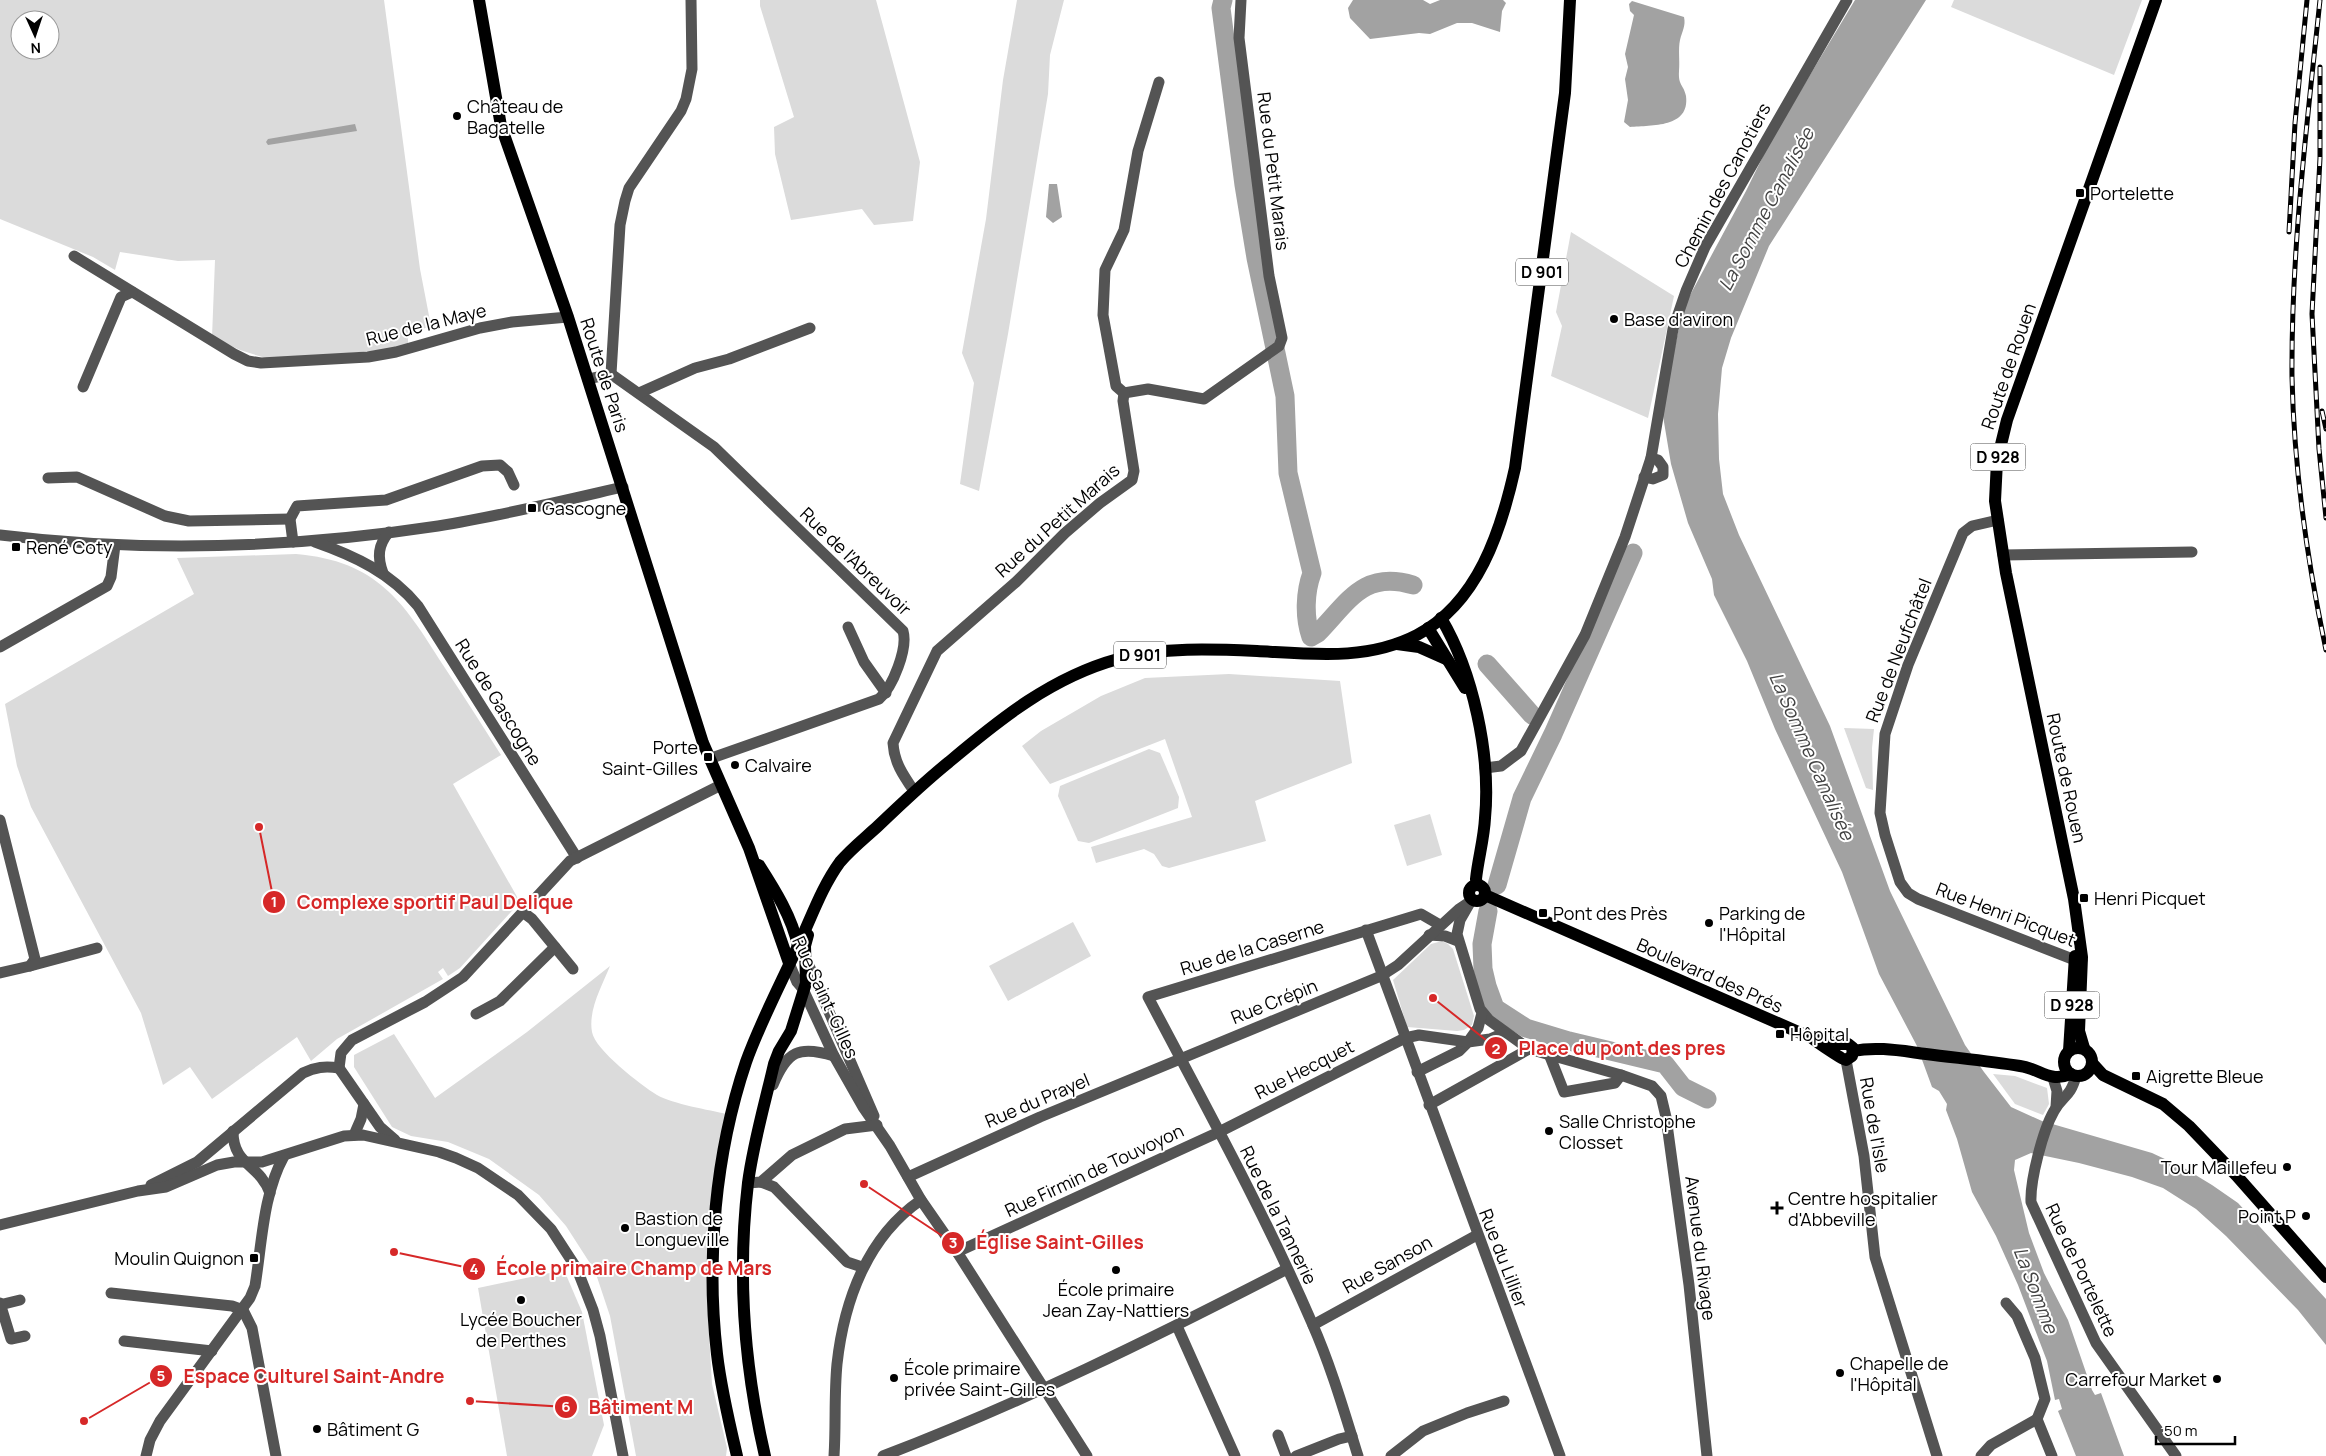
<svg xmlns="http://www.w3.org/2000/svg" width="2326" height="1456" font-family="Manrope,sans-serif">
<style>
.green{fill:#dbdbdb;fill-rule:evenodd}
.water{fill:#a2a2a2}
.lines{fill:none;stroke-linecap:round;stroke-linejoin:round}
.river{stroke:#a2a2a2;stroke-width:19}
.minor{stroke:#545454;stroke-width:11}
.major{stroke:#000;stroke-width:12}
.rail-casing{stroke:#000;stroke-width:5}
.rail{stroke:#fff;stroke-width:3;stroke-dasharray:9;stroke-linecap:butt}
.poi-dot{fill:#000;stroke:#fff;stroke-width:2}
.labels{text-anchor:middle;dominant-baseline:central;stroke-width:4;stroke-linejoin:round;paint-order:stroke}
.shield{fill:#fff;stroke:#4c4c4c;stroke-width:1}
.shield-label{font-size:16px;font-weight:bold;fill:#000}
.poi-label{font-size:18px;fill:#000;stroke:#fff;text-anchor:start}
.street-label{font-size:18px;fill:#000;stroke:#fff}
.water-label{font-size:19px;font-style:italic;fill:#434343;stroke:#fff}
.leader{fill:none;stroke:#d62828;stroke-width:2}
.callout-dot{fill:#d62828;stroke:#fff;stroke-width:2}
.mark-label{font-size:15px;text-anchor:middle;font-weight:bold;fill:#fff}
.callout-label{font-size:19px;text-anchor:middle;font-weight:bold;fill:#d62828;stroke:#fff;stroke-width:4;stroke-linejoin:round;paint-order:stroke}
</style>
<rect width="100%" height="100%" fill="#fff"/>
<g class="green">
<path d="M 0,0 L 384,0 L 420,269 L 431,326 L 408,334 L 408,345 L 382,350 L 272,360 L 240,350 L 212,337 L 215,260 L 178,261 L 120,252 L 115,270 L 93,257 L 0,219 ZM 20,20 L 50,20 L 50,50 L 20,50 Z"/>
<path d="M 760,0 L 876,0 L 920,162 L 913,221 L 874,225 L 862,209 L 791,220 L 775,154 L 774,127 L 794,117 L 760,6 Z"/>
<path d="M 1017,0 L 1064,0 L 1050,55 L 1048,94 L 1008,334 L 979,491 L 960,484 L 974,383 L 962,353 L 986,219 L 1003,80 Z"/>
<path d="M 1954,0 L 2142,0 L 2114,75 L 1951,7 Z"/>
<path d="M 1571,232 L 1674,296 L 1648,418 L 1551,376 L 1562,326 L 1556,312 Z"/>
<path d="M 296,554 C 377,561 403,601 443,665 C 463,695 482,725 501,755 L 453,784 L 520,902 L 460,968 L 448,976 L 443,968 L 438,972 L 443,979 L 337,1039 L 311,1061 L 297,1037 L 212,1099 L 190,1067 L 163,1085 L 141,1013 L 31,807 L 17,766 L 5,704 L 194,594 L 177,558 Z"/>
<path d="M 1229,674 L 1340,681 L 1352,763 L 1255,801 L 1266,841 L 1169,868 L 1162,866 L 1154,854 L 1144,849 L 1096,863 L 1091,847 L 1192,817 L 1165,739 L 1050,784 L 1022,746 L 1041,731 L 1101,696 L 1145,678 Z"/>
<path d="M 1844,728 L 1874,729 L 1872,748 L 1873,790 L 1866,788 Z"/>
<path d="M 1149,749 L 1160,753 L 1179,797 L 1178,808 L 1089,843 L 1078,841 L 1058,796 L 1060,786 Z"/>
<path d="M 1430,814 L 1442,855 L 1407,866 L 1394,825 Z"/>
<path d="M 1073,922 L 1091,956 L 1008,1001 L 989,966 Z"/>
<path d="M 1442,941 L 1448,944 L 1453,949 L 1474,1016 L 1472,1025 L 1464,1030 L 1457,1031 L 1407,1027 L 1393,980 L 1431,944 Z"/>
<path d="M 610,966 C 602,986 588,1010 592,1032 C 595,1050 641,1085 657,1095 C 673,1104 709,1110 727,1114 L 709,1220 L 707,1300 L 712,1384 L 727,1448 L 726,1456 L 636,1456 L 610,1316 L 595,1271 L 566,1226 L 539,1195 L 489,1159 L 448,1142 L 411,1136 L 392,1127 L 354,1067 L 354,1055 L 394,1034 L 435,1098 L 527,1032 Z"/>
<path d="M 1993,1074 L 2015,1076 L 2047,1088 L 2049,1104 L 2043,1115 L 2015,1104 Z"/>
<path d="M 564,1270 L 582,1312 L 604,1425 L 592,1456 L 507,1456 L 478,1288 Z"/>
</g>
<g class="water">
<path d="M 1353,0 L 1423,0 L 1430,4 L 1440,0 L 1503,0 L 1506,3 L 1502,11 L 1500,32 L 1472,23 L 1457,23 L 1430,34 L 1419,33 L 1370,39 L 1350,18 L 1348,8 Z"/>
<path d="M 1855,0 L 1926,0 L 1769,246 L 1731,338 L 1722,368 L 1718,414 L 1719,459 L 1723,494 L 1739,535 L 1830,726 L 1890,891 L 1965,1045 L 1984,1072 L 2011,1107 L 2042,1121 L 2152,1153 L 2184,1168 L 2212,1185 L 2238,1203 L 2326,1299 L 2326,1345 L 2298,1310 L 2226,1236 L 2196,1209 L 2163,1188 L 2132,1177 L 2079,1163 L 2031,1153 L 2015,1160 L 2014,1170 L 2029,1233 L 2044,1273 L 2068,1320 L 2092,1390 L 2095,1395 L 2101,1393 L 2124,1456 L 2076,1456 L 2058,1411 L 2062,1409 L 2059,1399 L 2055,1400 L 2047,1361 L 2018,1285 L 1996,1236 L 1972,1192 L 1957,1139 L 1946,1110 L 1947,1104 L 1939,1091 L 1932,1087 L 1917,1046 L 1879,974 L 1842,872 L 1775,729 L 1747,661 L 1714,595 L 1712,579 L 1688,523 L 1671,464 L 1662,410 L 1681,317 L 1688,299 L 1746,191 L 1771,140 Z"/>
<path d="M 1632,1 L 1684,17 C 1686,26 1682,31 1680,40 C 1678,49 1680,61 1679,71 C 1678,86 1684,85 1686,96 C 1690,128 1652,125 1630,127 L 1624,122 L 1628,100 L 1625,79 L 1628,67 L 1625,54 L 1634,15 L 1630,11 L 1629,4 Z"/>
<path d="M 355,124 L 357,131 L 268,145 L 266,142 L 268,139 Z"/>
<path d="M 1049,184 L 1057,184 L 1062,217 L 1053,223 L 1046,217 Z"/>
</g>
<g class="lines">
<g class="river">
<path d="M 1223,0 L 1221,8 L 1244,185 L 1256,258 L 1285,396 L 1288,473 L 1312,573 C 1305,592 1304,617 1311,637 L 1318,633 C 1349,601 1364,570 1413,585"/>
<path d="M 1487,664 L 1532,715"/>
<path d="M 1497,885 L 1522,798 L 1553,734 L 1633,553"/>
<path d="M 1488,911 L 1482,944 L 1483,969 L 1487,986 L 1495,1008 L 1526,1028 L 1569,1041 L 1665,1064 L 1683,1087 L 1707,1099"/>
</g>
<g class="minor">
<path d="M 74,256 L 234,354 L 248,361 L 261,363 L 368,357 L 396,352 L 480,328 L 512,322 L 568,317"/>
<path d="M 611,374 L 714,447 L 903,631 C 908,648 893,687 879,699 L 709,759"/>
<path d="M 588,379 L 611,374 L 620,225 L 625,201 L 629,188 L 681,111 L 686,99 L 692,69 L 691,0"/>
<path d="M 83,387 L 121,297 L 132,292"/>
<path d="M 639,393 L 695,368 L 729,359 L 810,328"/>
<path d="M 1124,393 L 1148,389 L 1204,399 L 1279,346 L 1282,338 L 1269,276 L 1239,38 L 1241,0"/>
<path d="M 1124,393 L 1116,386 L 1103,315 L 1105,270 L 1124,230 L 1138,151 L 1159,82"/>
<path d="M 1644,477 L 1653,479 L 1663,475 L 1663,467 L 1658,460 L 1651,458"/>
<path d="M 48,478 L 77,477 L 165,516 L 189,521 L 290,519"/>
<path d="M 1998,520 L 1972,526 L 1963,533 L 1908,665 L 1885,734 L 1880,813 L 1885,835 L 1900,882 L 1908,893 L 1918,899 L 2075,960 L 2082,960"/>
<path d="M 0,535 C 145,553 293,548 438,526 C 500,516 562,501 623,487"/>
<path d="M 293,542 L 290,519 L 297,506 L 386,500 L 482,466 L 500,465 L 508,472 L 514,485"/>
<path d="M 315,542 C 355,556 391,573 418,606 L 577,858"/>
<path d="M 2003,555 L 2192,552"/>
<path d="M 383,573 C 377,557 378,545 389,532"/>
<path d="M 848,627 L 864,662 L 886,693"/>
<path d="M 0,647 L 107,586 L 111,577 L 115,545"/>
<path d="M 1485,768 L 1501,766 L 1521,751 L 1585,635 L 1625,537 L 1651,458 L 1673,329 L 1686,291 L 1705,247 L 1847,0"/>
<path d="M 914,791 C 903,775 894,762 893,743 L 937,651 L 1016,582 L 1065,533 L 1100,503 L 1132,480 L 1134,471 L 1123,401 L 1124,393"/>
<path d="M 0,820 L 35,959 L 30,966 L 0,973"/>
<path d="M 1472,899 L 1460,920 L 1457,934 L 1480,1009 L 1489,1020 L 1529,1049 L 1621,1075 L 1652,1086 L 1661,1096 L 1666,1117 L 1689,1285 L 1707,1456"/>
<path d="M 524,913 L 532,919 L 573,969"/>
<path d="M 1366,930 L 1560,1456"/>
<path d="M 1429,935 L 1445,936 L 1458,941"/>
<path d="M 807,961 L 874,1116"/>
<path d="M 789,963 L 797,982 L 803,989 L 834,1056 L 863,1107 L 890,1146 L 921,1200 L 957,1252 L 1087,1456"/>
<path d="M 30,966 L 97,948"/>
<path d="M 476,1014 L 500,1001 L 555,947"/>
<path d="M 1549,1054 L 1564,1092 L 1615,1083 L 1621,1075"/>
<path d="M 1846,1060 L 1864,1156 L 1875,1257 L 1937,1456"/>
<path d="M 339,1068 L 341,1053 L 352,1040 L 425,1002 L 463,977 L 570,861 L 721,785"/>
<path d="M 339,1068 L 380,1127 L 395,1140"/>
<path d="M 1417,1072 L 1459,1051 L 1468,1042 L 1490,1039 L 1504,1033"/>
<path d="M 2076,1076 C 2070,1098 2063,1095 2054,1111 C 2043,1130 2030,1180 2031,1202 L 2096,1343 L 2176,1456"/>
<path d="M 2053,1078 L 2057,1091 L 2056,1107"/>
<path d="M 773,1085 C 787,1051 799,1045 834,1056"/>
<path d="M 1429,1105 L 1529,1049"/>
<path d="M 233,1131 C 233,1166 259,1163 270,1193"/>
<path d="M 354,1135 L 361,1119 L 364,1104"/>
<path d="M 908,1177 L 1040,1117 L 1381,976 L 1398,965 L 1459,909 L 1468,903"/>
<path d="M 761,1182 L 774,1187 L 847,1262 L 862,1267"/>
<path d="M 748,1183 L 761,1182 L 792,1155 L 845,1129 L 877,1125"/>
<path d="M 151,1185 L 197,1162 L 303,1073 C 315,1067 325,1066 339,1068"/>
<path d="M 0,1225 L 138,1191 L 166,1187 L 217,1165 L 234,1162 L 262,1162 L 344,1136 L 363,1135 L 439,1152 L 456,1158 L 478,1168 L 518,1195 L 551,1229 L 577,1269 L 593,1310 L 600,1336 L 623,1456"/>
<path d="M 957,1252 L 1219,1132 L 1405,1038 L 1419,1035 L 1468,1042 L 1478,1028 L 1482,1013"/>
<path d="M 111,1293 L 232,1306 L 243,1310 L 252,1328 L 276,1456"/>
<path d="M 0,1303 L 11,1339 L 25,1336"/>
<path d="M 2006,1303 L 2017,1316 L 2035,1358 L 2045,1399 L 2037,1419 L 2052,1456"/>
<path d="M 0,1305 L 20,1300"/>
<path d="M 1313,1325 L 1477,1235"/>
<path d="M 1177,1326 L 1235,1456"/>
<path d="M 124,1341 L 212,1351"/>
<path d="M 1278,1435 L 1286,1456"/>
<path d="M 146,1456 L 150,1440 L 160,1421 L 250,1298 L 255,1286 C 262,1243 263,1194 284,1156"/>
<path d="M 834,1456 C 836,1426 834,1395 837,1364 C 844,1301 867,1237 921,1200"/>
<path d="M 883,1456 C 1022,1403 1155,1337 1287,1269"/>
<path d="M 1296,1456 L 1339,1439 L 1352,1436"/>
<path d="M 1358,1456 C 1344,1411 1331,1366 1312,1323 C 1264,1212 1205,1105 1148,997 L 1421,914 L 1440,925"/>
<path d="M 1391,1456 L 1423,1431 L 1467,1413 L 1504,1401"/>
<path d="M 1981,1456 L 1991,1445 L 2037,1419"/>
</g>
<g class="major">
<path d="M 479,0 L 501,126 L 568,317 L 703,743 L 749,848 L 789,963"/>
<path d="M 1441,618 C 1473,672 1491,755 1485,818 C 1484,839 1478,859 1476,879 L 1477,885"/>
<path d="M 1428,628 L 1465,688"/>
<path d="M 1397,644 L 1419,647 L 1446,659"/>
<path d="M 759,865 C 775,890 792,917 798,946"/>
<circle cx="1477" cy="893" r="8"/>
<path d="M 1485,895 L 1812,1038 L 1839,1044 L 1848,1044 L 1853,1048 L 1852,1056 L 1846,1060 C 1843,1060 1817,1042 1812,1038"/>
<circle cx="2078" cy="1062" r="14"/>
<path d="M 2084,1048 L 2079,1031 L 2082,957 L 2074,899 L 2006,573 L 1995,501 L 1997,461 L 2007,420 L 2156,0"/>
<path d="M 1853,1051 C 1877,1046 1902,1051 1926,1054 C 1957,1058 1989,1061 2020,1066 C 2041,1069 2049,1083 2071,1074"/>
<path d="M 2069,1051 L 2075,956"/>
<path d="M 2093,1064 L 2103,1075 L 2163,1104 L 2189,1126 L 2236,1175 L 2326,1277"/>
<path d="M 737,1456 C 729,1422 721,1389 717,1354 C 706,1259 715,1154 746,1062 C 760,1023 780,985 797,948 C 811,919 821,888 840,862 C 851,849 865,838 878,826 C 901,804 924,782 949,762 C 1000,719 1052,677 1118,659 C 1163,647 1211,649 1257,651 C 1312,654 1367,661 1417,635 C 1478,603 1501,531 1515,468 L 1565,93 L 1570,0"/>
<path d="M 765,1456 C 744,1366 737,1276 748,1183 C 753,1144 765,1103 774,1064 L 779,1051 L 791,1031 L 806,983 L 805,946 L 808,935"/>
</g>
<defs>
<g id="rail">
<path d="M 2320,0 C 2307,125 2291,251 2292,377 C 2294,469 2307,560 2326,650"/>
<path d="M 2320,67 L 2320,158 L 2312,314 L 2319,449 L 2326,518"/>
<path d="M 2289,232 L 2295,123 L 2307,0"/>
<path d="M 2322,411 L 2326,429"/>
</g>
</defs>
<use href="#rail" class="rail-casing"/>
<use href="#rail" class="rail"/>
</g>
<g class="poi-dot">
<circle cx="457" cy="116" r="5"/>
<rect x="2075" y="188" width="10" height="10" rx="2.5"/>
<circle cx="1614" cy="319" r="5"/>
<rect x="527" y="503" width="10" height="10" rx="2.5"/>
<rect x="11" y="542" width="10" height="10" rx="2.5"/>
<rect x="703" y="752" width="10" height="10" rx="2.5"/>
<circle cx="735" cy="765" r="5"/>
<rect x="2079" y="893" width="10" height="10" rx="2.5"/>
<rect x="1538" y="908" width="10" height="10" rx="2.5"/>
<circle cx="1709" cy="923" r="5"/>
<rect x="1775" y="1029" width="10" height="10" rx="2.5"/>
<rect x="2131" y="1071" width="10" height="10" rx="2.5"/>
<circle cx="1549" cy="1131" r="5"/>
<circle cx="2287" cy="1167" r="5"/>
<path d="M1774.5 1200.5h5v5h5v5h-5v5h-5v-5h-5v-5h5z"/>
<circle cx="2306" cy="1216" r="5"/>
<circle cx="625" cy="1228" r="5"/>
<rect x="249" y="1253" width="10" height="10" rx="2.5"/>
<circle cx="1116" cy="1270" r="5"/>
<circle cx="521" cy="1300" r="5"/>
<circle cx="1840" cy="1373" r="5"/>
<circle cx="894" cy="1378" r="5"/>
<circle cx="2217" cy="1379" r="5"/>
<circle cx="317" cy="1429" r="5"/>
</g>
<g class="labels">
<g class="shield">
<rect x="1516" y="258.5" width="52" height="27" rx="4"/>
<rect x="1970.5" y="443.5" width="55" height="27" rx="4"/>
<rect x="1114" y="641.5" width="52" height="27" rx="4"/>
<rect x="2044.5" y="991.5" width="55" height="27" rx="4"/>
</g>
<g class="shield-label">
<text x="1542" y="272">D 901</text>
<text x="1998" y="457">D 928</text>
<text x="1140" y="655">D 901</text>
<text x="2072" y="1005">D 928</text>
</g>
<g class="poi-label">
<text x="467" y="106">Château de<tspan x="467" dy="21">Bagatelle</tspan></text>
<text x="2090" y="193">Portelette</text>
<text x="1624" y="319">Base d'aviron</text>
<text x="542" y="508">Gascogne</text>
<text x="26" y="547">René Coty</text>
<text x="698" y="747" text-anchor="end">Porte<tspan x="698" dy="21">Saint-Gilles</tspan></text>
<text x="745" y="765">Calvaire</text>
<text x="2094" y="898">Henri Picquet</text>
<text x="1553" y="913">Pont des Près</text>
<text x="1719" y="913">Parking de<tspan x="1719" dy="21">l'Hôpital</tspan></text>
<text x="1790" y="1034">Hôpital</text>
<text x="2146" y="1076">Aigrette Bleue</text>
<text x="1559" y="1121">Salle Christophe<tspan x="1559" dy="21">Closset</tspan></text>
<text x="2277" y="1167" text-anchor="end">Tour Maillefeu</text>
<text x="1788" y="1198">Centre hospitalier<tspan x="1788" dy="21">d'Abbeville</tspan></text>
<text x="2296" y="1216" text-anchor="end">Point P</text>
<text x="635" y="1218">Bastion de<tspan x="635" dy="21">Longueville</tspan></text>
<text x="244" y="1258" text-anchor="end">Moulin Quignon</text>
<text x="1116" y="1289" text-anchor="middle">École primaire<tspan x="1116" dy="21">Jean Zay-Nattiers</tspan></text>
<text x="521" y="1319" text-anchor="middle">Lycée Boucher<tspan x="521" dy="21">de Perthes</tspan></text>
<text x="1850" y="1363">Chapelle de<tspan x="1850" dy="21">l'Hôpital</tspan></text>
<text x="904" y="1368">École primaire<tspan x="904" dy="21">privée Saint-Gilles</tspan></text>
<text x="2207" y="1379" text-anchor="end">Carrefour Market</text>
<text x="327" y="1429">Bâtiment G</text>
</g>
<g class="street-label">
<text transform="translate(1274 171) rotate(83)">Rue du Petit Marais</text>
<text transform="translate(1722 185) rotate(-62)">Chemin des Canotiers</text>
<text transform="translate(426 324) rotate(-14)">Rue de la Maye</text>
<text transform="translate(2008 366) rotate(-71)">Route de Rouen</text>
<text transform="translate(605 375) rotate(72)">Route de Paris</text>
<text transform="translate(1057 520) rotate(-42)">Rue du Petit Marais</text>
<text transform="translate(856 561) rotate(44)">Rue de l'Abreuvoir</text>
<text transform="translate(1898 650) rotate(-69)">Rue de Neufchâtel</text>
<text transform="translate(499 702) rotate(58)">Rue de Gascogne</text>
<text transform="translate(2067 778) rotate(78)">Route de Rouen</text>
<text transform="translate(2006 914) rotate(21)">Rue Henri Picquet</text>
<text transform="translate(1252 947) rotate(-17)">Rue de la Caserne</text>
<text transform="translate(1710 975) rotate(24)">Boulevard des Prés</text>
<text transform="translate(826 997) rotate(65)">Rue Saint-Gilles</text>
<text transform="translate(1274 1001) rotate(-22)">Rue Crépin</text>
<text transform="translate(1304 1069) rotate(-27)">Rue Hecquet</text>
<text transform="translate(1037 1100) rotate(-23)">Rue du Prayel</text>
<text transform="translate(1875 1125) rotate(80)">Rue de l'Isle</text>
<text transform="translate(1094 1170) rotate(-25)">Rue Firmin de Touvoyon</text>
<text transform="translate(1279 1215) rotate(64)">Rue de la Tannerie</text>
<text transform="translate(1701 1248) rotate(83)">Avenue du Rivage</text>
<text transform="translate(1504 1258) rotate(69)">Rue du Lillier</text>
<text transform="translate(1387 1264) rotate(-29)">Rue Sanson</text>
<text transform="translate(2082 1270) rotate(65)">Rue de Portelette</text>
</g>
<g class="water-label">
<text transform="translate(1766 209) rotate(-62)">La Somme Canalisée</text>
<text transform="translate(1812 756) rotate(66)">La Somme Canalisée</text>
<text transform="translate(2036 1290) rotate(69)">La Somme</text>
</g>
</g>
<path class="leader" d="M259 827L274 902M1433 998L1496 1048M864 1184L953 1243M394 1252L474 1269M84 1421L161 1376M470 1401L566 1407"/>
<g class="callout-dot">
<circle cx="259" cy="827" r="5"/>
<circle cx="1433" cy="998" r="5"/>
<circle cx="864" cy="1184" r="5"/>
<circle cx="394" cy="1252" r="5"/>
<circle cx="84" cy="1421" r="5"/>
<circle cx="470" cy="1401" r="5"/>
<circle cx="274" cy="902" r="12"/>
<circle cx="1496" cy="1048" r="12"/>
<circle cx="953" cy="1243" r="12"/>
<circle cx="474" cy="1269" r="12"/>
<circle cx="161" cy="1376" r="12"/>
<circle cx="566" cy="1407" r="12"/>
</g>
<g class="mark-label">
<text x="274" y="907">1</text>
<text x="1496" y="1054">2</text>
<text x="953" y="1248">3</text>
<text x="474" y="1274">4</text>
<text x="161" y="1381">5</text>
<text x="566" y="1412">6</text>
</g>
<g class="callout-label">
<text x="435" y="909">Complexe sportif Paul Delique</text>
<text x="1622" y="1055">Place du pont des pres</text>
<text x="1060" y="1249">Église Saint-Gilles</text>
<text x="634" y="1275">École primaire Champ de Mars</text>
<text x="314" y="1383">Espace Culturel Saint-Andre</text>
<text x="641" y="1414">Bâtiment M</text>
</g>
<g transform="translate(35 35) rotate(177)"><circle r="24" fill="#ffffff" stroke="#999999"/>
<path d="M0-4L9 19L0 12L-9 19Z" fill="#000000"/>
<text y="-8" font-size="14" font-weight="bold" text-anchor="middle" fill="#000000">N</text>
</g>
<path d="M2156 1436v8h79v-8" fill="none" stroke="#000000" stroke-width="2.5"/>
<text x="2164" y="1436" font-size="15" fill="#000000" stroke="#ffffff" stroke-width="4" paint-order="stroke">50 m</text>
</svg>
